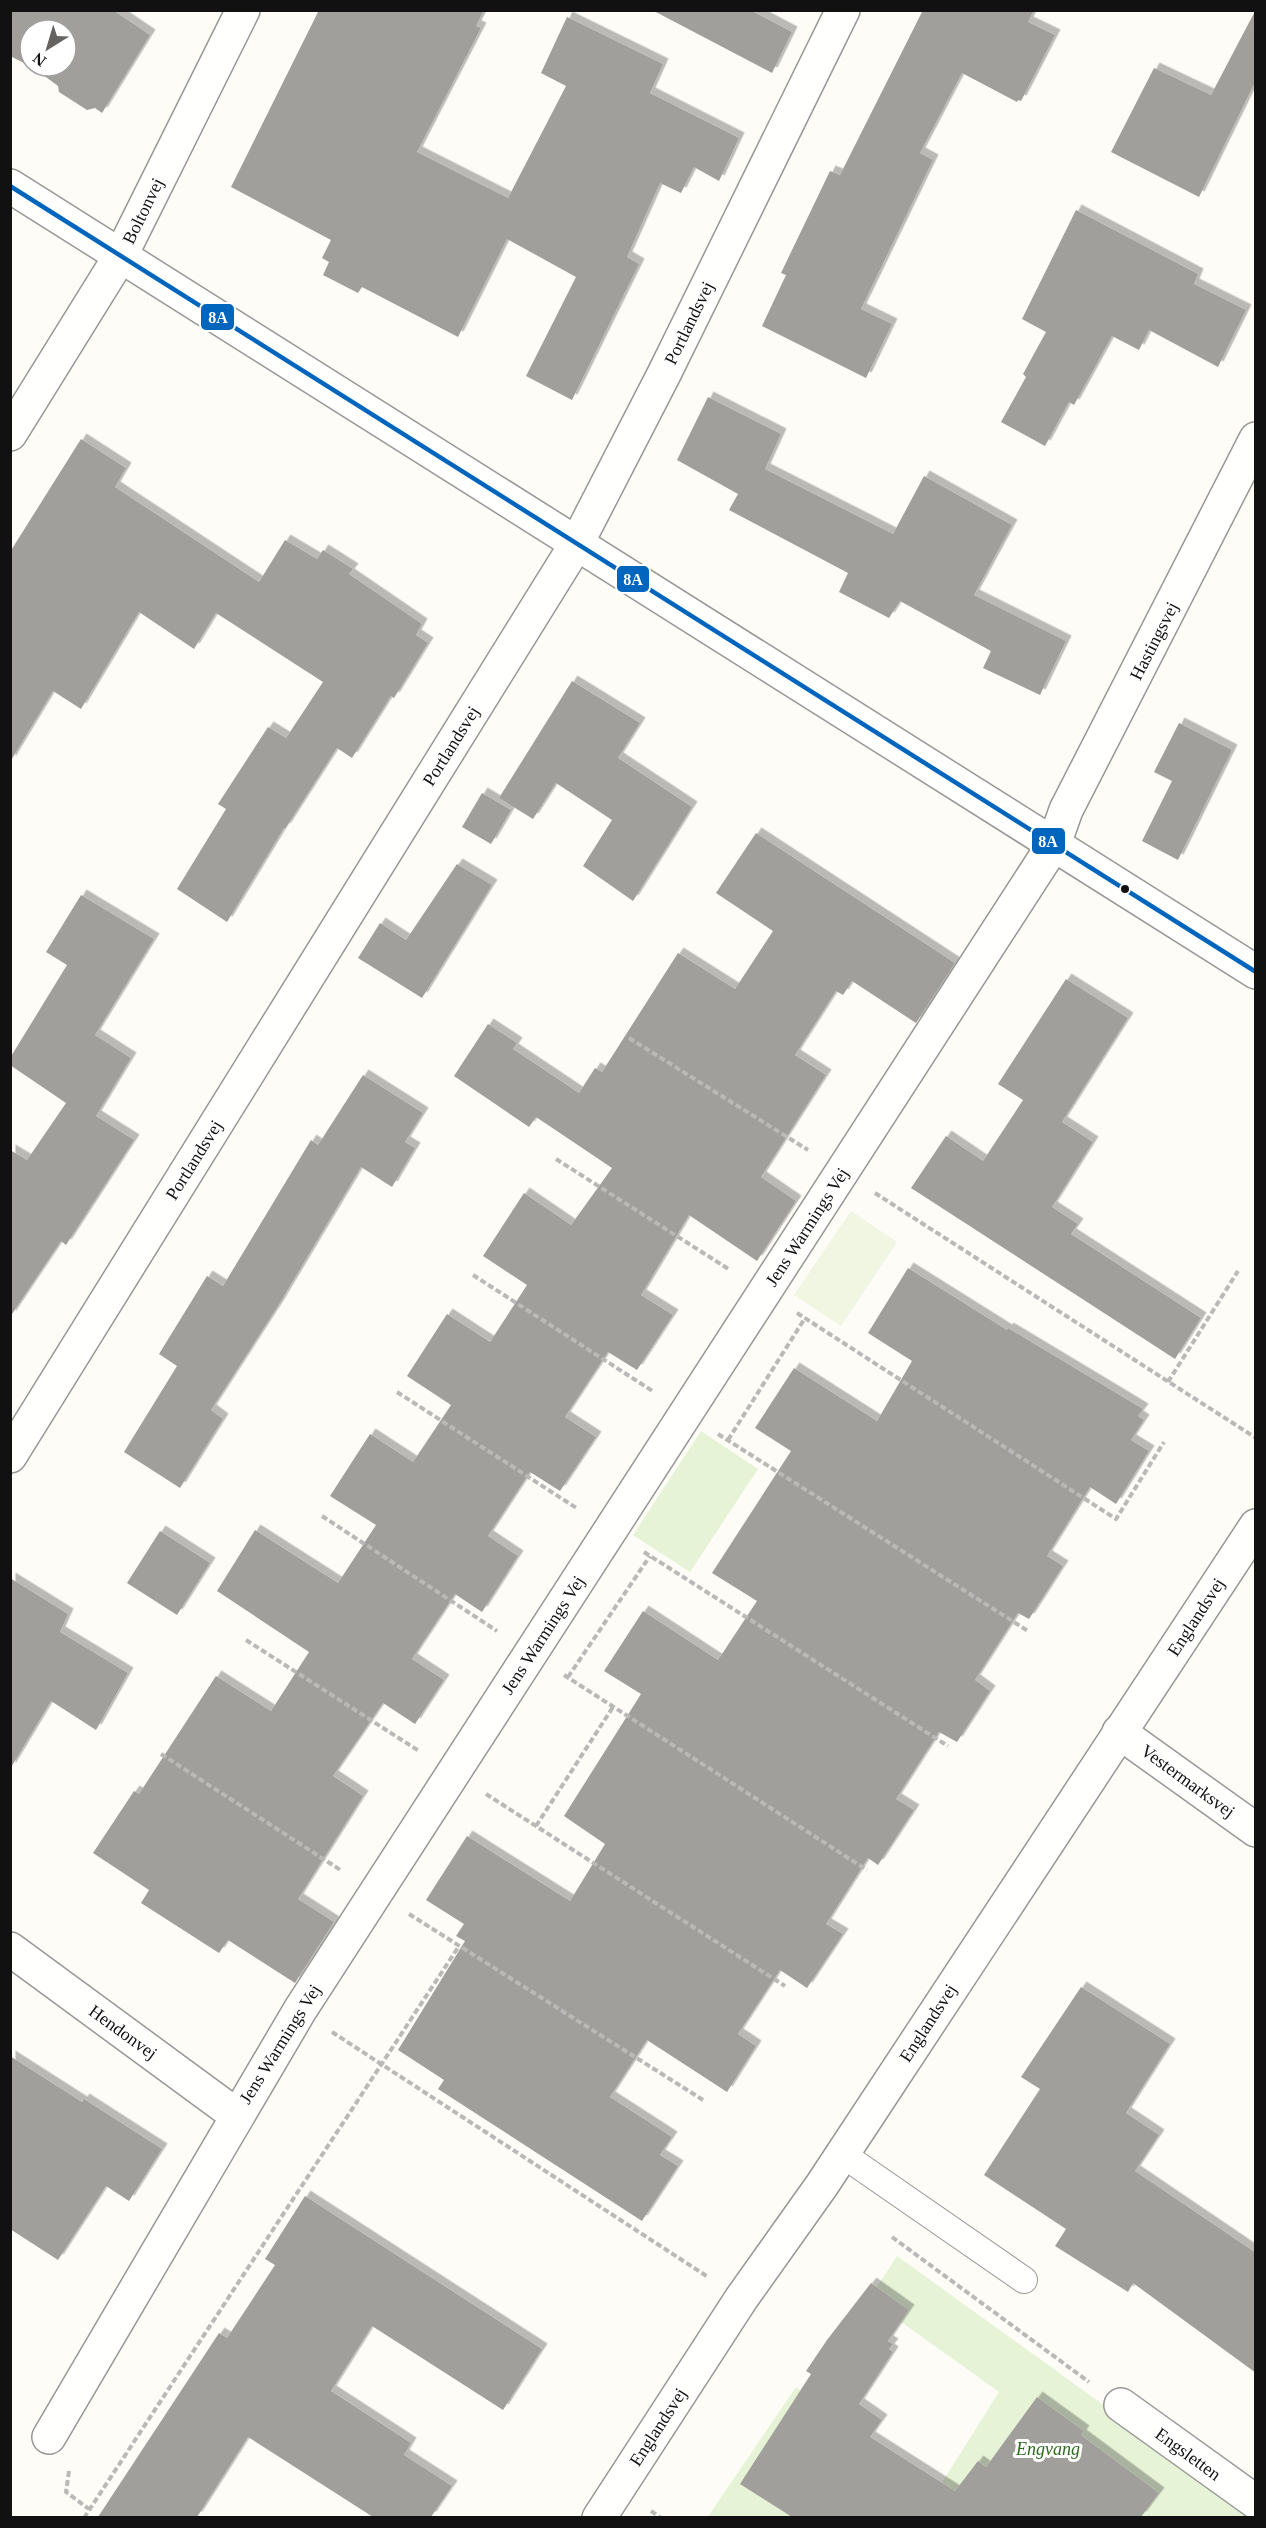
<svg xmlns="http://www.w3.org/2000/svg" width="1266" height="2528" font-family="Georgia,serif">
<style>
.green{fill:#e7f3d7}
.pitch{fill:#f0f6e1}
.building{fill:#a19f9c;filter:url(#shadow)}
.lines{fill:none;stroke-linecap:round;stroke-linejoin:round}
.service-casing{stroke:#979795;stroke-width:28}
.minor-casing{stroke:#979795;stroke-width:36}
.tertiary-casing{stroke:#979795;stroke-width:36}
.path{stroke:#b9b9b8;stroke-width:4;stroke-dasharray:6 3;stroke-linecap:butt}
.service{stroke:#fffffe;stroke-width:26}
.minor{stroke:#fffffe;stroke-width:33}
.tertiary{stroke:#fffffe;stroke-width:33}
.bus-1-casing{stroke:#fff;stroke-width:9}
.bus-1{stroke:#0065bd;stroke-width:4.5}
.bus-dot{fill:#111;stroke:#fff;stroke-width:2}
.labels{text-anchor:middle;dominant-baseline:central;stroke-width:6;stroke-linejoin:round;paint-order:stroke}
.street-label{font-size:18px;fill:#111;stroke:#fff}
.park-label{font-size:18px;font-style:italic;fill:#2f6b1f;stroke:#fff}
.line-badge{stroke:#fff;stroke-width:2}
.badge-label{font-size:16px;text-anchor:middle;font-weight:bold;fill:#fff}
</style>
<defs>
<filter id="shadow"><feDropShadow dx="5.5" dy="-5.5" stdDeviation="0" flood-color="#0004"/></filter>
</defs>
<rect width="100%" height="100%" fill="#fdfcf7"/>
<g class="green">
<path d="M 701,1431 L 758,1469 L 690,1572 L 633,1535 Z"/>
<path d="M 897,2256 L 1256,2515 L 1255,2518 L 707,2518 L 796,2387 L 941,2484 L 999,2392 L 869,2299 Z"/>
</g>
<path class="pitch" d="M 851,1211 L 897,1242 L 841,1326 L 794,1295 Z"/>
<g class="building">
<path d="M 10,10 L 113,10 L 150,35 L 102,113 L 95,108 L 87,110 L 59,92 L 58,86 L 31,66 L 66,66 L 66,30 L 30,30 L 30,66 L 10,56 Z"/>
<path d="M 319,10 L 484,10 L 476,26 L 481,28 L 417,152 L 508,198 L 566,86 L 541,73 L 567,17 L 663,64 L 650,93 L 739,138 L 719,181 L 694,167 L 681,193 L 660,183 L 627,257 L 639,264 L 572,400 L 526,376 L 576,277 L 507,239 L 458,337 L 362,287 L 358,293 L 323,275 L 329,262 L 322,258 L 331,240 L 231,187 Z"/>
<path d="M 652,10 L 750,10 L 792,32 L 772,73 Z"/>
<path d="M 923,10 L 1034,10 L 1028,22 L 1055,35 L 1021,101 L 1018,100 L 1017,102 L 962,73 L 920,153 L 933,160 L 861,309 L 892,324 L 866,378 L 762,326 L 786,275 L 781,273 L 830,171 L 840,175 Z"/>
<path d="M 1254,13 L 1256,80 L 1199,197 L 1111,152 L 1154,68 L 1211,95 Z"/>
<path d="M 1076,210 L 1198,274 L 1194,284 L 1246,310 L 1218,367 L 1149,330 L 1139,350 L 1112,336 L 1074,405 L 1069,402 L 1045,446 L 1001,422 L 1026,377 L 1023,374 L 1046,332 L 1022,319 Z"/>
<path d="M 708,397 L 781,434 L 765,469 L 893,534 L 924,476 L 1012,525 L 974,595 L 1066,641 L 1040,695 L 983,668 L 991,651 L 900,601 L 889,618 L 839,592 L 848,573 L 729,510 L 738,494 L 677,460 Z"/>
<path d="M 81,439 L 126,468 L 115,487 L 259,582 L 285,540 L 317,559 L 323,550 L 353,569 L 349,574 L 422,624 L 416,635 L 428,643 L 394,698 L 391,696 L 352,758 L 337,748 L 285,829 L 284,828 L 227,922 L 177,889 L 226,809 L 218,804 L 268,727 L 286,738 L 323,682 L 216,613 L 194,649 L 139,612 L 81,709 L 53,691 L 10,762 L 10,552 Z"/>
<path d="M 572,681 L 640,723 L 618,758 L 692,807 L 633,901 L 583,866 L 612,820 L 556,783 L 533,819 L 499,798 Z"/>
<path d="M 1179,723 L 1232,750 L 1178,860 L 1142,841 L 1172,781 L 1154,772 Z"/>
<path d="M 482,793 L 511,810 L 491,844 L 462,827 Z"/>
<path d="M 756,833 L 955,963 L 916,1023 L 852,981 L 843,995 L 836,991 L 795,1055 L 826,1075 L 761,1177 L 796,1201 L 757,1261 L 689,1215 L 641,1295 L 673,1315 L 637,1370 L 608,1352 L 565,1417 L 596,1437 L 560,1491 L 530,1472 L 488,1536 L 518,1556 L 482,1612 L 455,1594 L 412,1659 L 444,1680 L 415,1724 L 383,1703 L 333,1776 L 363,1796 L 298,1899 L 334,1922 L 295,1983 L 228,1940 L 219,1953 L 141,1903 L 149,1890 L 93,1853 L 134,1791 L 139,1794 L 216,1676 L 271,1711 L 309,1652 L 217,1591 L 255,1530 L 338,1583 L 376,1525 L 330,1496 L 370,1434 L 413,1462 L 451,1405 L 407,1376 L 447,1314 L 490,1342 L 527,1285 L 483,1256 L 524,1193 L 571,1225 L 612,1168 L 536,1117 L 529,1127 L 454,1076 L 488,1024 L 517,1043 L 513,1049 L 579,1093 L 595,1068 L 602,1072 L 678,953 L 735,989 L 773,931 L 716,893 Z"/>
<path d="M 457,864 L 492,885 L 422,998 L 358,958 L 380,923 L 406,940 Z"/>
<path d="M 81,895 L 154,939 L 95,1035 L 131,1058 L 96,1116 L 134,1140 L 66,1245 L 61,1241 L 10,1317 L 10,1150 L 27,1160 L 66,1103 L 10,1065 L 10,1058 L 67,965 L 46,952 Z"/>
<path d="M 1066,979 L 1128,1018 L 1062,1122 L 1093,1142 L 1052,1207 L 1078,1224 L 1071,1234 L 1201,1318 L 1175,1359 L 911,1188 L 946,1136 L 983,1161 L 1023,1100 L 998,1084 Z"/>
<path d="M 363,1075 L 423,1113 L 405,1142 L 415,1148 L 392,1187 L 361,1167 L 278,1306 L 211,1410 L 223,1419 L 180,1488 L 124,1452 L 177,1366 L 159,1354 L 207,1276 L 223,1286 L 311,1140 L 318,1145 Z"/>
<path d="M 908,1268 L 1007,1330 L 1008,1328 L 1143,1409 L 1138,1416 L 1144,1420 L 1131,1440 L 1149,1451 L 1116,1504 L 1090,1487 L 1047,1556 L 1063,1566 L 1029,1619 L 1018,1613 L 975,1680 L 990,1691 L 957,1742 L 939,1732 L 896,1799 L 914,1810 L 878,1865 L 868,1858 L 826,1924 L 843,1934 L 807,1988 L 780,1970 L 738,2034 L 756,2046 L 727,2092 L 647,2040 L 610,2097 L 672,2137 L 660,2155 L 678,2166 L 642,2221 L 438,2089 L 444,2080 L 398,2050 L 465,1941 L 456,1936 L 464,1924 L 426,1900 L 467,1836 L 570,1901 L 605,1844 L 564,1816 L 641,1694 L 604,1671 L 643,1611 L 718,1660 L 757,1601 L 712,1573 L 791,1451 L 755,1428 L 794,1368 L 877,1421 L 912,1361 L 868,1333 Z"/>
<path d="M 160,1531 L 210,1563 L 177,1615 L 127,1583 Z"/>
<path d="M 10,1578 L 68,1614 L 60,1632 L 128,1673 L 96,1730 L 51,1701 L 10,1769 Z"/>
<path d="M 1081,1987 L 1170,2044 L 1126,2113 L 1159,2135 L 1135,2171 L 1256,2253 L 1256,2373 L 1133,2283 L 1128,2292 L 1055,2246 L 1066,2229 L 984,2175 L 1040,2089 L 1021,2077 Z"/>
<path d="M 10,2056 L 82,2102 L 84,2099 L 162,2149 L 129,2201 L 106,2186 L 58,2260 L 10,2229 Z"/>
<path d="M 305,2196 L 542,2349 L 503,2410 L 372,2326 L 331,2391 L 411,2443 L 404,2455 L 452,2486 L 431,2517 L 373,2517 L 248,2437 L 197,2517 L 98,2517 L 219,2333 L 227,2338 L 275,2265 L 265,2259 Z"/>
<path d="M 871,2283 L 909,2310 L 888,2341 L 893,2344 L 889,2349 L 893,2352 L 859,2404 L 882,2420 L 870,2437 L 955,2491 L 978,2461 L 986,2467 L 1037,2397 L 1084,2431 L 1081,2435 L 1159,2493 L 1141,2517 L 792,2517 L 740,2484 L 811,2374 L 806,2371 L 827,2340 Z"/>
</g>
<g class="lines">
<defs>
<path id="service" d="M 842,2154 L 1024,2280"/>
<g id="minor">
<path d="M 10,186 L 1256,972"/>
<path d="M 10,434 L 121,255 L 243,10"/>
<path d="M 10,1456 L 577,543 L 664,374 L 843,10"/>
<path d="M 1119,1732 L 1256,1830"/>
<path d="M 10,1949 L 236,2115"/>
<path d="M 1121,2405 L 1256,2502"/>
<path d="M 49,2437 L 300,2010 L 1054,844 L 1066,810 L 1256,439"/>
</g>
<path id="tertiary" d="M 599,2518 L 741,2299 L 822,2185 L 1256,1526"/>
</defs>
<use href="#service" class="service-casing"/>
<use href="#minor" class="minor-casing"/>
<use href="#tertiary" class="tertiary-casing"/>
<g class="path">
<path d="M 629,1038 L 808,1150"/>
<path d="M 556,1159 L 730,1270"/>
<path d="M 875,1193 L 1256,1438"/>
<path d="M 473,1275 L 654,1392"/>
<path d="M 797,1313 L 1116,1519 L 1164,1442"/>
<path d="M 1168,1382 L 1238,1271"/>
<path d="M 397,1392 L 578,1509"/>
<path d="M 718,1434 L 1028,1631"/>
<path d="M 728,1440 L 805,1318"/>
<path d="M 322,1516 L 497,1631"/>
<path d="M 644,1552 L 948,1746"/>
<path d="M 246,1640 L 419,1751"/>
<path d="M 564,1675 L 867,1870"/>
<path d="M 568,1677 L 650,1556"/>
<path d="M 161,1754 L 342,1871"/>
<path d="M 486,1794 L 785,1986"/>
<path d="M 536,1826 L 613,1707"/>
<path d="M 409,1914 L 703,2100"/>
<path d="M 332,2032 L 708,2277"/>
<path d="M 892,2237 L 1089,2382"/>
<path d="M 69,2471 L 66,2492 L 89,2509"/>
<path d="M 651,2511 L 661,2518"/>
<path d="M 84,2518 L 459,1946"/>
</g>
<use href="#service" class="service"/>
<use href="#minor" class="minor"/>
<use href="#tertiary" class="tertiary"/>
<defs>
<path id="bus-1" d="M 10,186 L 1256,972"/>
</defs>
<use href="#bus-1" class="bus-1-casing"/>
<use href="#bus-1" class="bus-1"/>
</g>
<circle class="bus-dot" cx="1125" cy="889" r="5"/>
<g class="labels">
<g class="street-label">
<text transform="translate(143 211) rotate(-64)">Boltonvej</text>
<text transform="translate(689 323) rotate(-64)">Portlandsvej</text>
<text transform="translate(1154 641) rotate(-63)">Hastingsvej</text>
<text transform="translate(451 746) rotate(-58)">Portlandsvej</text>
<text transform="translate(194 1160) rotate(-58)">Portlandsvej</text>
<text transform="translate(807 1227) rotate(-57)">Jens Warmings Vej</text>
<text transform="translate(1196 1617) rotate(-57)">Englandsvej</text>
<text transform="translate(543 1635) rotate(-57)">Jens Warmings Vej</text>
<text transform="translate(1188 1781) rotate(36)">Vestermarksvej</text>
<text transform="translate(928 2023) rotate(-57)">Englandsvej</text>
<text transform="translate(123 2032) rotate(36)">Hendonvej</text>
<text transform="translate(280 2044) rotate(-58)">Jens Warmings Vej</text>
<text transform="translate(658 2427) rotate(-57)">Englandsvej</text>
<text transform="translate(1188 2454) rotate(36)">Engsletten</text>
</g>
<g class="park-label">
<text x="1048" y="2449">Engvang</text>
</g>
</g>
<g class="line-badge">
<rect x="200" y="303" width="35" height="28" rx="6" fill="#0065bd"/>
<rect x="616" y="565" width="34" height="28" rx="6" fill="#0065bd"/>
<rect x="1031" y="827" width="35" height="28" rx="6" fill="#0065bd"/>
</g>
<g class="badge-label">
<text x="218" y="323">8A</text>
<text x="633" y="585">8A</text>
<text x="1048" y="847">8A</text>
</g>
<rect width="1266" height="2528" fill="none" stroke="#111111" stroke-width="24"/>
<g transform="translate(48 48) rotate(217)"><circle r="28" fill="#ffffff" stroke="#a0a0a0" stroke-width="1.5"/>
<path d="M0-4.5L10 22L0 15L-10 22Z" fill="#646362"/>
<text y="-9" font-size="16" font-weight="bold" text-anchor="middle" fill="#111111">N</text>
</g>
</svg>
